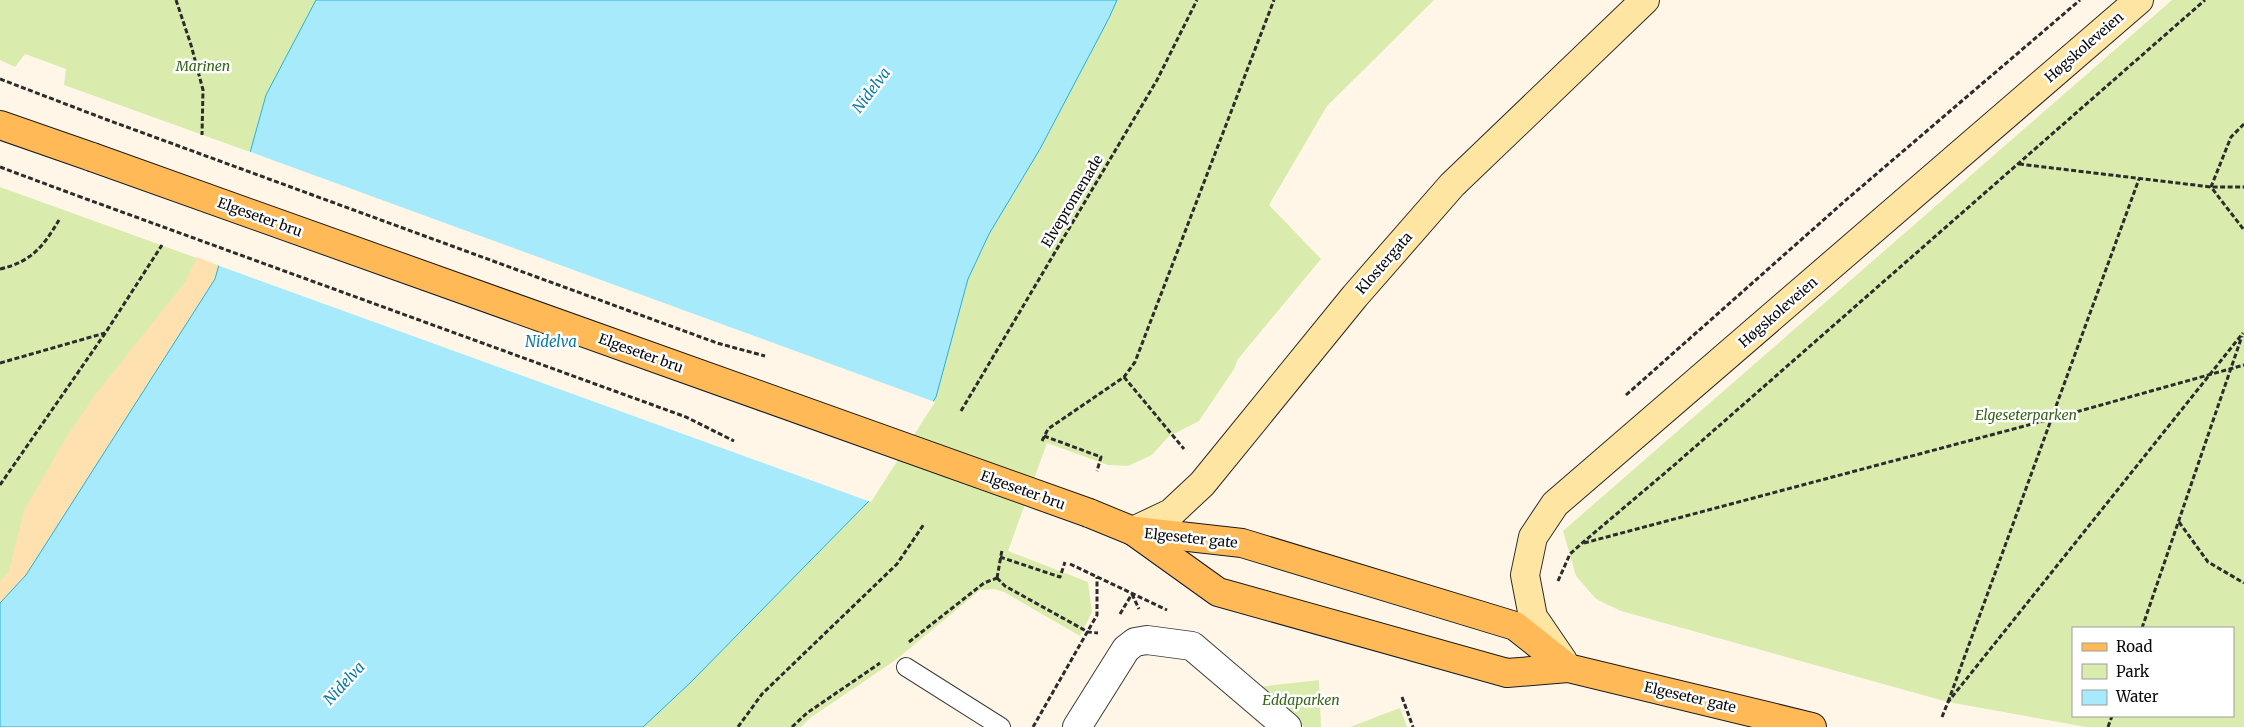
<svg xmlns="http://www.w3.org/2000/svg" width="2244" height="727" font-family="Merriweather,serif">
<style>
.green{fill:#d9ecae;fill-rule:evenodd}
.sand{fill:#ffe0af}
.water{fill:#a6eafc;stroke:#27b0d9}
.pier{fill:#fff6e7}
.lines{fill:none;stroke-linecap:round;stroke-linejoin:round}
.lane-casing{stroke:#3d3d3d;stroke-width:20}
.street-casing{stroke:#3d3d3d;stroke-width:30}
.secondary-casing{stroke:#2c2c2c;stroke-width:30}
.primary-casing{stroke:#1b1b1b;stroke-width:30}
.path{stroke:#2c2c2c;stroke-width:3;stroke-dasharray:5 2.5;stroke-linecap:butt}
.lane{stroke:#fff;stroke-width:18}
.street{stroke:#fff;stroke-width:28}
.secondary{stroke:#ffe5a2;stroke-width:28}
.primary{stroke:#ffba57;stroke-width:28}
.primary-bridge-casing{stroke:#1b1b1b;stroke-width:30;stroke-linecap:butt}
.path-bridge{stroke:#2c2c2c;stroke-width:3;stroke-dasharray:5 2.5;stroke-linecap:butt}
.primary-bridge{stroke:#ffba57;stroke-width:28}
.labels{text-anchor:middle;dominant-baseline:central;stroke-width:5;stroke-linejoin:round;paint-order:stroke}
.street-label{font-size:14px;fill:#0a0a0a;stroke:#fff}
.park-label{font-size:14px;font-style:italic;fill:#346616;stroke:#fff}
.water-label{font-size:15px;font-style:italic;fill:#0a7ba5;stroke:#fff}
</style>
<rect width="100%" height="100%" fill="#fff6e7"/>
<g class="green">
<path d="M 0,0 L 316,0 L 266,95 L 250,152 L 64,85 L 66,69 L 25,54 L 15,67 L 0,60 Z"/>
<path d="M 1117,0 L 1434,0 L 1327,106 L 1269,205 L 1321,259 L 1238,359 L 1234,369 L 1199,421 L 1168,437 L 1152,455 L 1128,466 L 1108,465 L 1047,443 L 1008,551 L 1088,582 L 1092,612 L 1080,636 L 1004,592 L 994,589 L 980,590 L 897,659 L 810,718 L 801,727 L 643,727 L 690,683 L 869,501 L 936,397 L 968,279 L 989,234 L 1040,149 L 1109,18 Z"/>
<path d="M 2172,0 L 2244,0 L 2244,727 L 2086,727 L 1948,702 L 1621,611 L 1596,599 L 1576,576 L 1563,531 ZM 2073,628 L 2233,628 L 2233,716 L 2073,716 Z"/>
<path d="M 0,187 L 219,266 L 0,603 Z"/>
<path d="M 1319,680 L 1321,727 L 1304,727 L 1258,687 Z"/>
<path d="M 1400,708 L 1407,727 L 1350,727 Z"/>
</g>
<path class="sand" d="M 197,257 L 219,266 L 215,279 L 26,575 L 0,603 L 0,582 L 9,571 L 24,511 L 64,441 L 95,395 L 185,282 Z"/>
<path class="water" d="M 316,0 L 1117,0 L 1109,18 L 1040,149 L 989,234 L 968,279 L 936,397 L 869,501 L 690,683 L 643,727 L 0,727 L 0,603 L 26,575 L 215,279 L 266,95 Z"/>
<path class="pier" d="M 248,151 L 935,402 L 871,502 L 217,265 Z"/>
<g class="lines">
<defs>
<path id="lane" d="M 906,667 L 1001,727"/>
<path id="street" d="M 1077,727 L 1126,649 L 1135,642 L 1147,640 L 1192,646 L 1287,727"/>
<g id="secondary">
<path d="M 1133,531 L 1171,513 L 1202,484 L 1355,296 L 1452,185 L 1645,0"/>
<path d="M 1563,661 L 1533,617 L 1525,575 L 1533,537 L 1555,504 L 2139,0"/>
</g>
<g id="primary">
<path d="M 0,125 L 92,157"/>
<path d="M 1089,513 L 1133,531 L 1218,592 L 1507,673 L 1568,668 L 1812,727"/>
<path d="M 1135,531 L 1242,543 L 1515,626 L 1568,668"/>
</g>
</defs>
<use href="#lane" class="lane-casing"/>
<use href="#street" class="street-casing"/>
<use href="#secondary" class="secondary-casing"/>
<use href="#primary" class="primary-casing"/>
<g class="path">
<path d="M 176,0 L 191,45 L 203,90 L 202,135"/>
<path d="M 0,79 L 105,119"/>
<path d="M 2244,124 L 2231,137 L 2211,187 L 2244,230"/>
<path d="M 2019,164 L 2211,187 L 2244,187"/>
<path d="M 0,167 L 78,196"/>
<path d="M 0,269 C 31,262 43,247 59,220"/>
<path d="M 0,363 L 105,333"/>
<path d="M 1124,377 L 1184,449"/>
<path d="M 1626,395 L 1846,200 L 2080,0"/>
<path d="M 961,411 L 1157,80 L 1197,0"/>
<path d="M 1044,436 L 1101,457 L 1097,471"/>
<path d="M 1042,441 L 1048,429 L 1124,377 L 1135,362 L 1274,0"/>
<path d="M 0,485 L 106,332 L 162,245"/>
<path d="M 2179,522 L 2208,562 L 2244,583"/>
<path d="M 1584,543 L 2051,419 L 2244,365"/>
<path d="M 1000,557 L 1060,577 L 1065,562"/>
<path d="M 1070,564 L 1167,610"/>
<path d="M 997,578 L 1005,586 L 1088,632 L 1098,633"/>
<path d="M 997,578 L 1002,550"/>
<path d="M 1558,581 L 1570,554 L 1581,544 L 1672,467 L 2205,0"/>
<path d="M 1132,594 L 1139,609"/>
<path d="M 1120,614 L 1132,594"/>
<path d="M 2142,628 L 2242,336"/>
<path d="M 909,642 L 984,583 L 997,578"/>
<path d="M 1402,697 L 1413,727"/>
<path d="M 1948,702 L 2139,179"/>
<path d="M 1942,717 L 1948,702 L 2243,333"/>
<path d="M 738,727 L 762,694 L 897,564 L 924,524"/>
<path d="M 792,727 L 807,713 L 880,663"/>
<path d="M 1033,727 L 1097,615 L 1097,577"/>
<path d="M 2108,727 L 2112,716"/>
</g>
<use href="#lane" class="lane"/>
<use href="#street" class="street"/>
<use href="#secondary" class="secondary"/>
<use href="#primary" class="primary"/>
<defs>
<path id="primary-bridge" d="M 92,157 L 1089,513"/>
</defs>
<use href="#primary-bridge" class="primary-bridge-casing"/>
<g class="path-bridge">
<path d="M 105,119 L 717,343 L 765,356"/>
<path d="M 78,196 L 686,417 L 734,441"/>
</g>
<use href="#primary-bridge" class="primary-bridge"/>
</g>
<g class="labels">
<g class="street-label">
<text transform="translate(2084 47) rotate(-41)">Høgskoleveien</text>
<text transform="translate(1072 201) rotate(-59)">Elvepromenade</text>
<text transform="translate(260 217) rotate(20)">Elgeseter bru</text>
<text transform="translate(1384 263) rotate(-49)">Klostergata</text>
<text transform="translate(1778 312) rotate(-41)">Høgskoleveien</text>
<text transform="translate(641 353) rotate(20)">Elgeseter bru</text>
<text transform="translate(1023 490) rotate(20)">Elgeseter bru</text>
<text transform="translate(1191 538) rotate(6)">Elgeseter gate</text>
<text transform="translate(1690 697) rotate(13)">Elgeseter gate</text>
</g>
<g class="park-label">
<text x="203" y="66">Marinen</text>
<text x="2026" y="415">Elgeseterparken</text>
<text x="1301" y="700">Eddaparken</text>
</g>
<g class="water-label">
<text transform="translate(871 90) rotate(-53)">Nidelva</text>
<text x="551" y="341">Nidelva</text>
<text transform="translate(344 683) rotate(-47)">Nidelva</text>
</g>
</g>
<rect x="2072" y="627" width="162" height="90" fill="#ffffff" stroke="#9d9d9d"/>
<rect x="2082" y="643" width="25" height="8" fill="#ffba57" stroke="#9d9d9d"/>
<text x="2116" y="652" font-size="15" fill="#0a0a0a">Road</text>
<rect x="2082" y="664" width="25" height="15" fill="#d9ecae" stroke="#9d9d9d"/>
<text x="2116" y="677" font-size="15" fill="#0a0a0a">Park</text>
<rect x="2082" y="690" width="25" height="15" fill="#a6eafc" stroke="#9d9d9d"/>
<text x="2116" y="702" font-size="15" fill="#0a0a0a">Water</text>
</svg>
